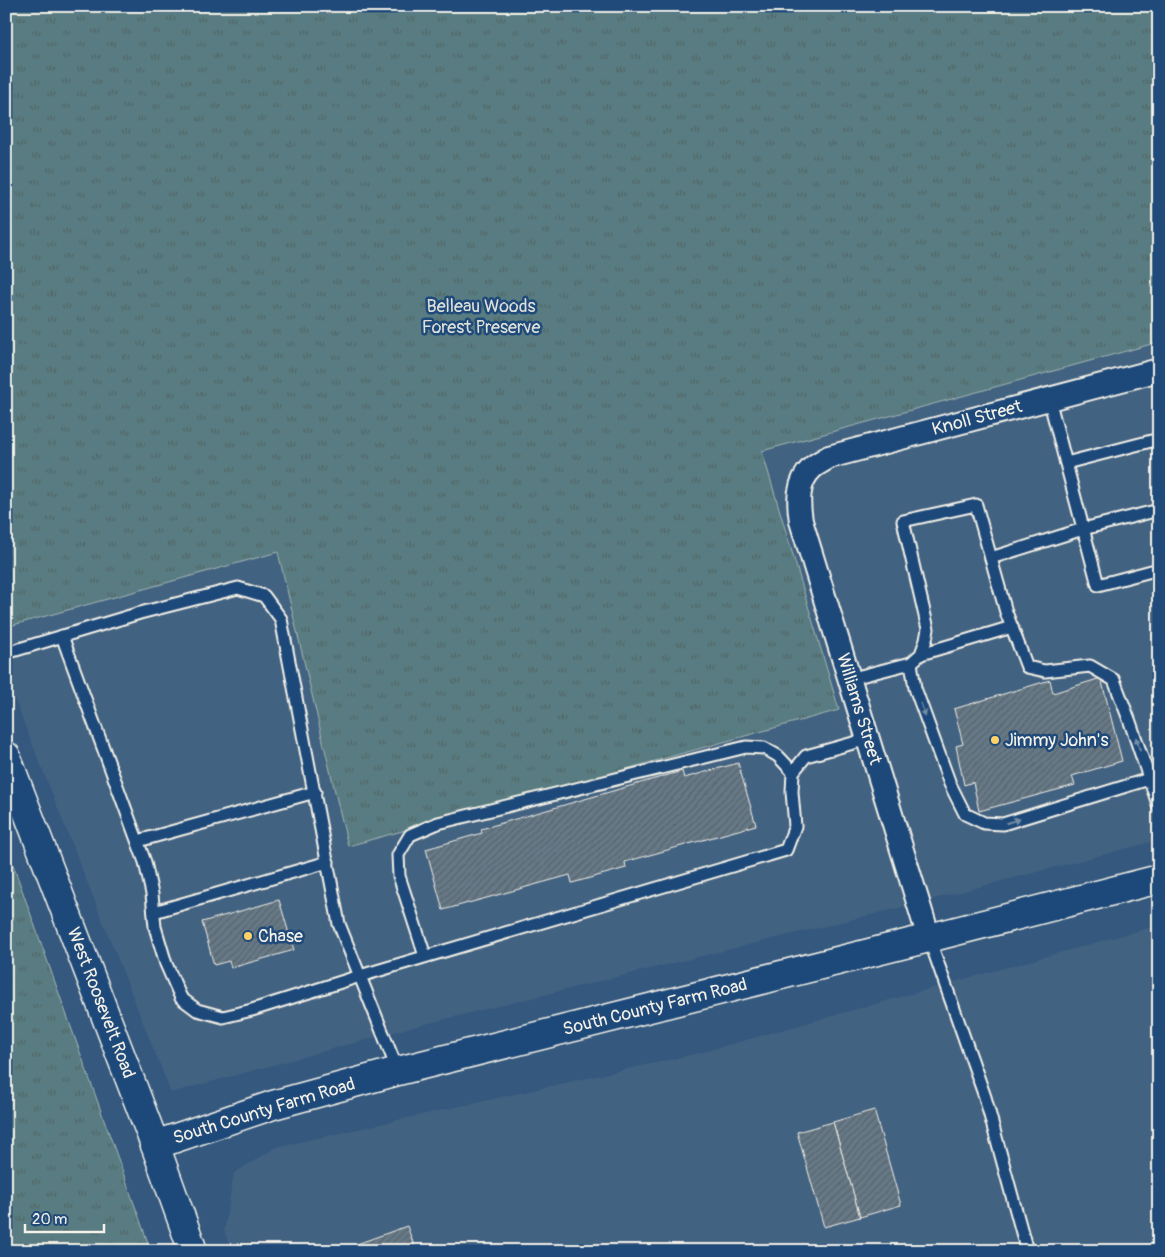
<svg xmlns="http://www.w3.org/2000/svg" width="1165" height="1257" font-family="Pangolin,sans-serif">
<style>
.built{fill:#436281}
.grass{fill:url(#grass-tufts);stroke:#a6b6b4}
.building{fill:url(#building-hatch);stroke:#f4f1e8}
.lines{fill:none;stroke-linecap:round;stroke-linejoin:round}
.service-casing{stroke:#f4f1e8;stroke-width:15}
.minor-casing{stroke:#f4f1e8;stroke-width:26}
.secondary-casing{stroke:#f4f1e8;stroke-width:31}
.primary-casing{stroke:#f4f1e8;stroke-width:31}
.service{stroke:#1f4a7a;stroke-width:11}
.minor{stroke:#1f4a7a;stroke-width:22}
.secondary{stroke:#1f4a7a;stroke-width:28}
.primary{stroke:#1f4a7a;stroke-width:28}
.oneway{fill:#748da6}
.poi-dot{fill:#ffd166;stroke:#1f4a7a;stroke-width:2}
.labels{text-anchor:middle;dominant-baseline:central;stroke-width:5;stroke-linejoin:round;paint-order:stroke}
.park-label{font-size:18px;fill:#dddfd9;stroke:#1f4a7a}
.street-label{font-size:18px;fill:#f4f1e8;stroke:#1f4a7a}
.poi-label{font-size:18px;fill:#f4f1e8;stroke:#1f4a7a;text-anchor:start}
</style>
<defs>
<pattern id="grass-tufts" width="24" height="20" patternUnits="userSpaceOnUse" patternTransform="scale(1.25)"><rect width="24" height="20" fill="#587c81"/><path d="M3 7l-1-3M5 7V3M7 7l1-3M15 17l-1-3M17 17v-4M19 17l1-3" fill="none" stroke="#516566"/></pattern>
<pattern id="building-hatch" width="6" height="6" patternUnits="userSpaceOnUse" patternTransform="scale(1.25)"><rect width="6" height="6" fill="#667987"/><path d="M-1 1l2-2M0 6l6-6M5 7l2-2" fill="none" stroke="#59636a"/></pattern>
</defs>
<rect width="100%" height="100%" fill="#34587e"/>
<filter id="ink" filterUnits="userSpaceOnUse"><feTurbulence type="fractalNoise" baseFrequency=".02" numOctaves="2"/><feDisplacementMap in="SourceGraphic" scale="10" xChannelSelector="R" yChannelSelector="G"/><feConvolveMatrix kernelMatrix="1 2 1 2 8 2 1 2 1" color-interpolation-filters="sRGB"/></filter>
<g filter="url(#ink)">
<g class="built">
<path d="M 1159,342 L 1159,840 L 899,908 L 405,1029 L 171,1093 L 6,678 L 6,627 L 278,552 L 348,846 L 839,710 L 762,451 Z"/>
<path d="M 1159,925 L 1159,1251 L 231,1251 L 224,1230 L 234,1173 L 277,1147 L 699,1053 Z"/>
</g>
<g class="grass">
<path d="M 6,6 L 1159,6 L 1159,342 L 762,451 L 839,710 L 348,846 L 278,552 L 6,627 Z"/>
<path d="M 6,845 L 151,1251 L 6,1251 Z"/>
</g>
<g class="building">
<path d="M 1101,678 L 1122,761 L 1072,776 L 1075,785 L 979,811 L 973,782 L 964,785 L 956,746 L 963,744 L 954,709 L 1050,680 L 1053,693 Z"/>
<path d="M 738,763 L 756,825 L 625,862 L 626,868 L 572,883 L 570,875 L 443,910 L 426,849 L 482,833 L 481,829 L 682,771 L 684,778 Z"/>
<path d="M 279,900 L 294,950 L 231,968 L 229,961 L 214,965 L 202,922 Z"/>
<path d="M 874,1110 L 901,1205 L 860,1217 L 833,1122 Z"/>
<path d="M 833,1122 L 860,1217 L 824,1227 L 797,1132 Z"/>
<path d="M 407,1226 L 416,1251 L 359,1251 L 357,1244 Z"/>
</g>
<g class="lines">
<defs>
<g id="service">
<path d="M 1049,399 L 1098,585 L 1159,569"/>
<path d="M 1066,463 L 1159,439"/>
<path d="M 991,558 L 1083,529 L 1159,510"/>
<path d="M 62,636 L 145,862 L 152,894 L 155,927 L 166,964 L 181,998 L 197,1010 L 223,1017 L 252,1010 L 360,976 L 786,850 L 795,826 L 792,792 L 793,772 L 806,756 L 868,739"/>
<path d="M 6,653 L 140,613 L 238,588 L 264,596 L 281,619 L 339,924 L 398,1071"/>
<path d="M 921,654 L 1012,627"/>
<path d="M 911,663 L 915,688 L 950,784 L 965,814 L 984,823 L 1003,824 L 1149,779"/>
<path d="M 849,679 L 911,663 L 921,654 L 926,640 L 928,629 L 903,521 L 976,505 L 1006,612 L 1027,667 L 1045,671 L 1090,666 L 1114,680 L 1130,722 L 1159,807"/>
<path d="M 138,841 L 315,792"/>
<path d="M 154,912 L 328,862"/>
<path d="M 929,938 L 985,1097 L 1027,1251"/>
<path d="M 425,956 L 399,876 L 398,855 L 410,835 L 438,823 L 746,747 L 764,748 L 778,756 L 793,772"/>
</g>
<path id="minor" d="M 929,938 L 801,521 C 798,502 797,482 812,468 C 816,464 823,461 829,457 L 1159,370"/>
<path id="secondary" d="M 155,1145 L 273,1105 L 398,1071 L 929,938 L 1159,879"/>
<path id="primary" d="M 6,756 L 155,1145 L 193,1251"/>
</defs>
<use href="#service" class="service-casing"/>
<use href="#minor" class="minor-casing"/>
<use href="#secondary" class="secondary-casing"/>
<use href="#primary" class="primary-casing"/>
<use href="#service" class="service"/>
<use href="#minor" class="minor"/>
<use href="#secondary" class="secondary"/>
<use href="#primary" class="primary"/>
</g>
<defs><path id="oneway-solid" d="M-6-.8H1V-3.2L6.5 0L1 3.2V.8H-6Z" transform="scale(1.25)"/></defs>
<g class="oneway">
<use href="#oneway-solid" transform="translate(923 710) rotate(70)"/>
<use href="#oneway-solid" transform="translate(1138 744) rotate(-108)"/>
<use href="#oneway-solid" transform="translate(1013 821) rotate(-17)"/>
</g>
</g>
<g class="poi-dot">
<circle cx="995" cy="740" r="5"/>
<circle cx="248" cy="936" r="5"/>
</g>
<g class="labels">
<g class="park-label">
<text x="481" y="306">Belleau Woods<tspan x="481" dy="21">Forest Preserve</tspan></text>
</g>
<g class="street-label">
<text transform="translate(977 418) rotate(-15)">Knoll Street</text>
<text transform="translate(859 709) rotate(73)">Williams Street</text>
<text transform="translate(101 1003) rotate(69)">West Roosevelt Road</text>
<text transform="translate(655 1007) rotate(-14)">South County Farm Road</text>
<text transform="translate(264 1111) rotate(-17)">South County Farm Road</text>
</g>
<g class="poi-label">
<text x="1005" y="740">Jimmy John's</text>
<text x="258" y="936">Chase</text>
</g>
</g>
<rect width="1165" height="1257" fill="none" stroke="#1f4a7a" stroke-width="25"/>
<rect x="12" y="12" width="1140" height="1232" fill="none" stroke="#f4f1e8" stroke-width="2" filter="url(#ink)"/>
<path d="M25 1224v8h79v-8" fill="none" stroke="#f4f1e8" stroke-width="2.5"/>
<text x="32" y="1224" font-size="15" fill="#f4f1e8" stroke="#1f4a7a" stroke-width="4" paint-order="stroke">20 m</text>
</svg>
